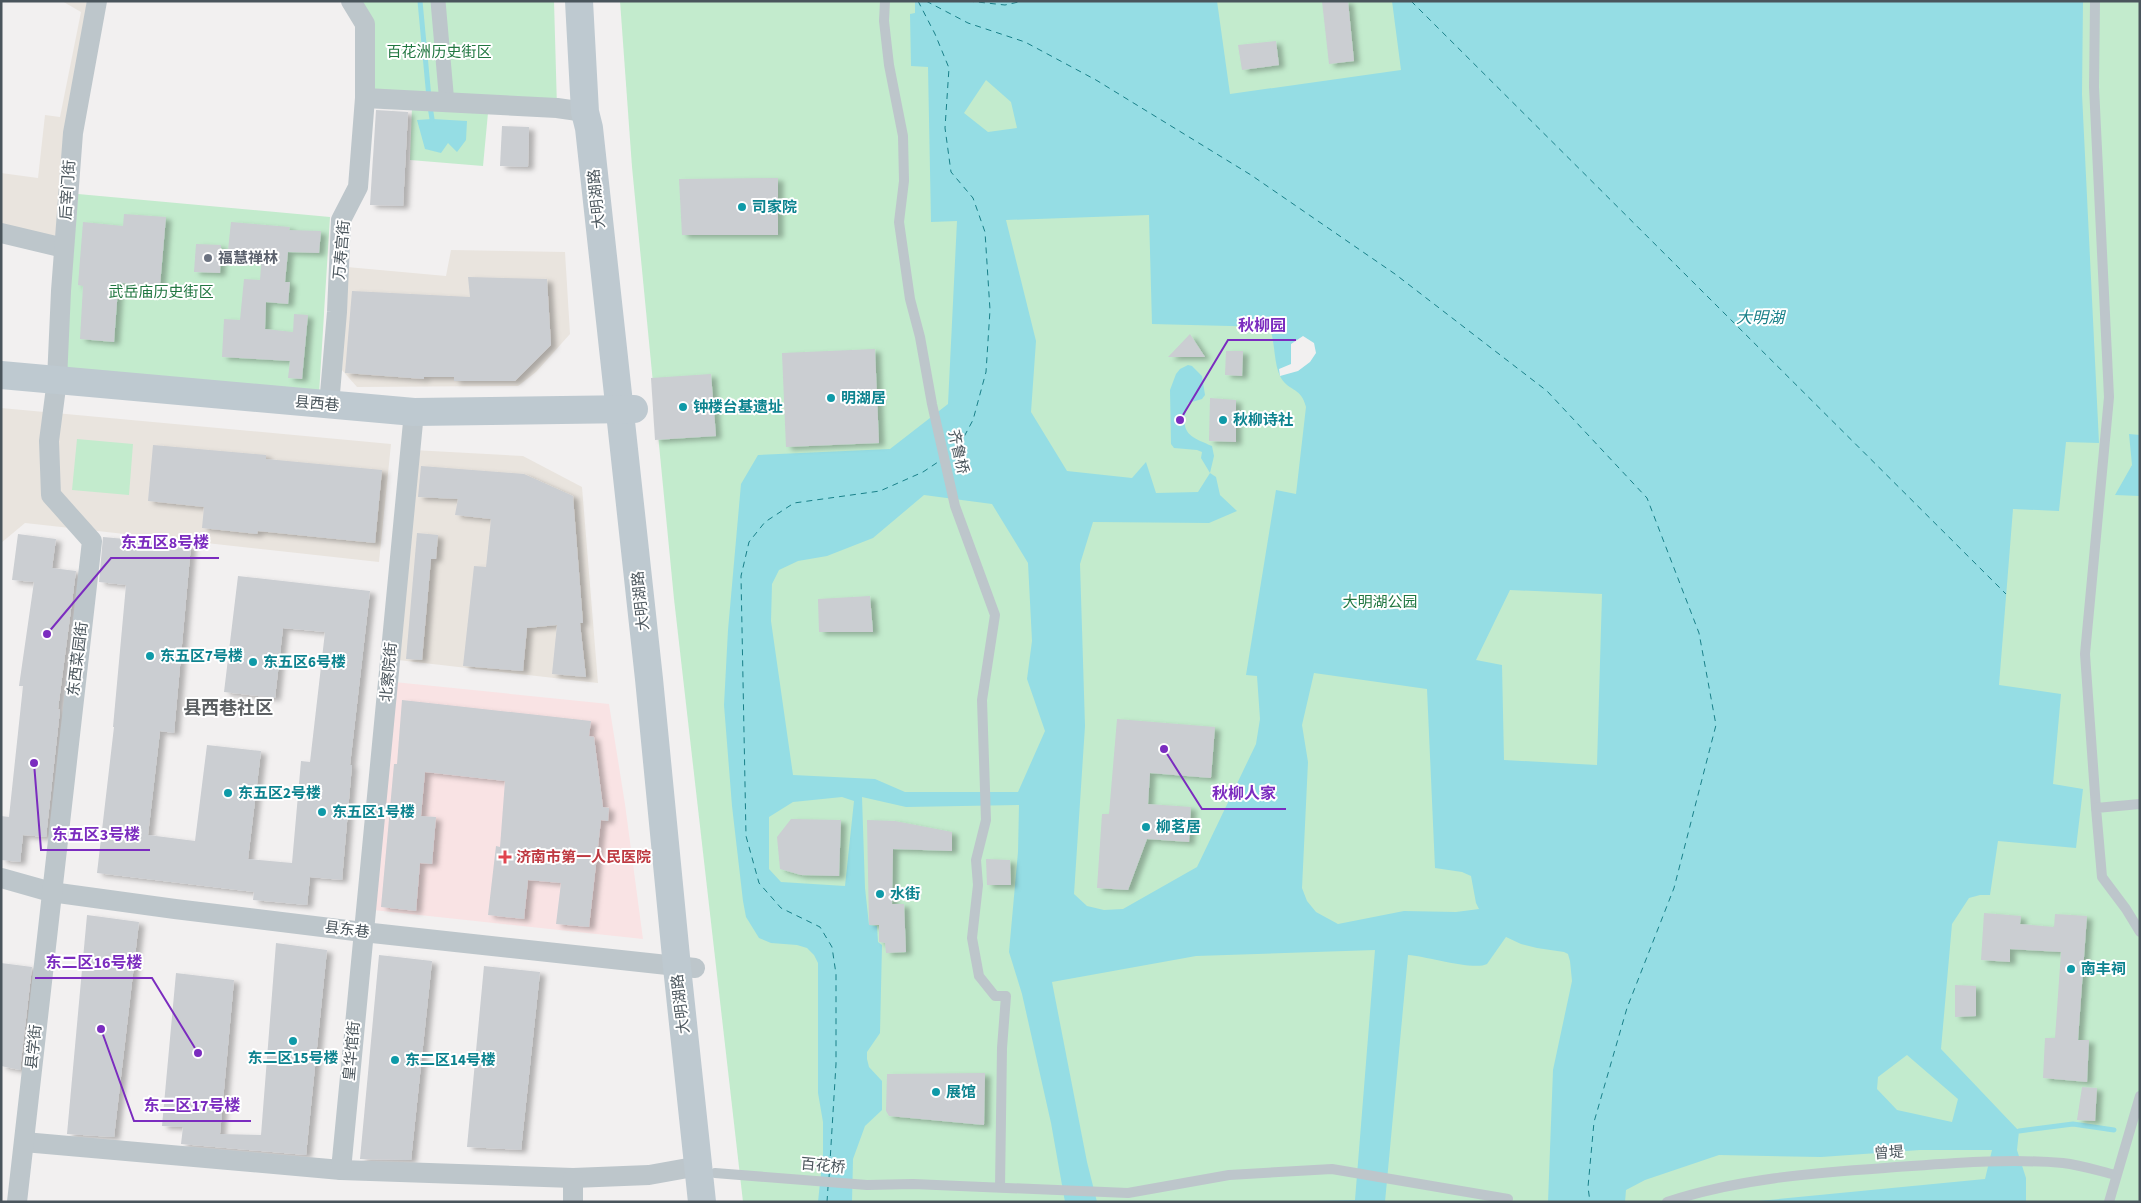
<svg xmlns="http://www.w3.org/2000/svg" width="2141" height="1203" font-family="'Source Sans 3','Noto Sans SC',sans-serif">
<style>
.commercial{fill:#e9e4de}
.medical{fill:#f9e3e4}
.green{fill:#c3ebcd}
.water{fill:#95dde4;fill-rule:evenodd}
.pier{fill:#f2f0f0}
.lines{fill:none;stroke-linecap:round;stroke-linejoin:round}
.stream{stroke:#95dde4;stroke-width:5}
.ferry{stroke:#198089;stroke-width:1;stroke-dasharray:6 5;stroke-linecap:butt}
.building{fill:#cbced2;filter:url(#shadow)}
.service{stroke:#bdc6cb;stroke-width:10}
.pedestrian{stroke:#bdc6cb;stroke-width:15}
.minor{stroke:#bdc6cb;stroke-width:20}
.secondary{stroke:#bec9d0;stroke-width:28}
.culture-dot{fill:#0f9aa8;stroke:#fff;stroke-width:2}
.worship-dot{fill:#6b7280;stroke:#fff;stroke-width:2}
.health-dot{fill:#e0444e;stroke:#fff;stroke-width:2}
.labels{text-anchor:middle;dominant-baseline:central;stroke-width:4;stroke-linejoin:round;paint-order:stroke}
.park-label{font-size:15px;fill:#217741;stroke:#fff}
.street-label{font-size:15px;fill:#4a555c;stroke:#fff}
.culture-label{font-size:15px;font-weight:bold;fill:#0d838f;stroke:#fff;text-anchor:start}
.worship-label{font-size:15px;font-weight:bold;fill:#5b616d;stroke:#fff;text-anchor:start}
.health-label{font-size:15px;font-weight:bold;fill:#be3a42;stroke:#fff;text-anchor:start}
.water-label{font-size:16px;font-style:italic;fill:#198089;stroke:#fff}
.quarter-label{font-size:18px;font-weight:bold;fill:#5d6164;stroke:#fff}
.leader{fill:none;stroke:#7b2cbf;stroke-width:2}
.callout-dot{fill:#7b2cbf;stroke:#fff;stroke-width:2}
.callout-label{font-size:16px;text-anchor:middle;font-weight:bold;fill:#7b2cbf;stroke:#fff;stroke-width:4;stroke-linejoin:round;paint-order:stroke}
</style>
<defs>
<filter id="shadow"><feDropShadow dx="5.5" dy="3" stdDeviation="2.5" flood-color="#0004"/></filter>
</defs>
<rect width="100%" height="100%" fill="#f2f0f0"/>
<g class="commercial">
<path d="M 62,1 L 91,1 L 58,238 L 1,224 L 1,173 L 38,178 L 45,115 L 60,117 L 81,12 Z"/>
<path d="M 451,250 L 565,252 L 570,334 L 536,372 L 518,386 L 357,387 L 342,370 L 347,267 L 446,276 Z"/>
<path d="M 1,408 L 391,444 L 379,562 L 25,523 L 1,543 Z"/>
<path d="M 413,450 L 523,456 L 582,487 L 598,683 L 398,660 Z"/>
</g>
<path class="medical" d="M 394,682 L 609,704 L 625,804 L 643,939 L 373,910 Z"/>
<g class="green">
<path d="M 351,1 L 554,1 L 557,108 L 365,98 L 365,24 Z"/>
<path d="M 620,1 L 2140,1 L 2140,1202 L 743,1202 L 674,599 L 632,167 Z"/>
<path d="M 412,107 L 488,113 L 483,166 L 410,160 Z"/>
<path d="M 78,194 L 330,217 L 319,394 L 63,375 Z"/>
<path d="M 77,439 L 133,444 L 129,495 L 72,490 Z"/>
</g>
<g class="water">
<path d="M 915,1 L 1217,1 L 1230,94 L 1401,70 L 1392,1 L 2083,1 L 2082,94 L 2099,443 L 2066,442 L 2059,511 L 2013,509 L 1999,685 L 2061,694 L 2053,784 L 2083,789 L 2076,848 L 1998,841 L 1990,895 L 1980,895 L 1969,898 L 1952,924 L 1941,1049 L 2019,1131 L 2017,1150 L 2026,1178 L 2026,1202 L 1748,1202 L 1985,1179 L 1992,1150 L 1920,1150 L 1821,1157 L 1719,1155 L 1645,1180 L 1626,1190 L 1625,1202 L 1548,1202 L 1553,1070 L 1572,981 L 1570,961 L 1568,954 L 1564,952 L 1537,948 L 1521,944 L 1506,937 L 1487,964 C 1474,971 1426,956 1408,955 L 1385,1202 L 1271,1202 L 1355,1200 L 1375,950 L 1196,956 L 1052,982 L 1087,1162 L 1097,1202 L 1065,1202 L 1051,1123 L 1022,994 L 1009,952 L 1018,852 L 1019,805 L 906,807 L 862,797 L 865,888 L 869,925 L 877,926 L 878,942 L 882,945 L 880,1033 L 867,1052 L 867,1059 L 869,1067 L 882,1081 L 882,1110 L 865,1126 L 853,1159 L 852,1202 L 818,1202 L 823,1154 L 823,1122 L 818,1093 L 818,963 L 814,955 L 807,948 L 797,945 L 771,943 L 759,938 L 746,917 L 743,901 L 732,806 L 724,705 L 728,630 L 741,484 L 758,455 L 890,449 L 948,404 L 957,221 L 931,222 L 928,67 L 911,66 L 910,14 L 915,13 ZM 986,80 L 1011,102 L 1017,128 L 988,132 L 964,113 ZM 1149,215 L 1152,324 L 1269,327 C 1276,342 1273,364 1281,378 C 1290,392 1301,387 1306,407 L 1296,494 L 1276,490 L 1246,675 L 1257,676 L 1260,719 L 1256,744 L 1197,867 L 1123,909 L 1104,910 L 1087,906 L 1074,894 L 1085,726 L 1080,564 L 1093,522 L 1209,523 L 1237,511 L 1220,495 L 1216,477 L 1210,473 L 1214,456 L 1212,446 C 1188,436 1179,433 1188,403 L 1202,399 L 1205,395 L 1202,376 L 1192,366 L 1188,365 L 1180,369 L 1176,374 L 1170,390 L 1171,444 L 1174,448 L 1197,450 L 1202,452 L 1201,458 L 1210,473 L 1198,492 L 1156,493 L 1146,462 L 1132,478 L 1067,471 L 1031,412 L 1036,341 L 1006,220 ZM 924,495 L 992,504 L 1028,563 L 1032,641 L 1027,679 L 1045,731 L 1018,792 L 905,792 L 875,779 L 793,775 L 771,621 L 772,584 L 779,570 L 798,561 L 827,556 L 873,538 ZM 1510,590 L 1602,594 L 1597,765 L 1504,760 L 1502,665 L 1476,660 ZM 1314,673 L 1427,689 L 1435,868 L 1462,872 L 1471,876 L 1476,903 L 1479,909 L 1456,912 L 1404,911 L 1338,924 L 1316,912 L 1307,901 L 1302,888 L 1308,762 L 1302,725 ZM 842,797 L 854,801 L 845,886 L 781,882 L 769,869 L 769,817 L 793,802 ZM 1907,1055 L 1958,1099 L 1952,1122 L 1897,1110 L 1877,1089 L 1878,1077 Z"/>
<path d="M 432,119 L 467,121 L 466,140 L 457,152 L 448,143 L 441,153 L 425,149 L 417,120 Z"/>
<path d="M 2129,434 L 2140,435 L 2140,496 L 2115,495 L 2132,465 Z"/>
</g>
<path class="pier" d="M 1303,336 L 1314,343 L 1316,353 L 1310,362 L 1298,371 L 1280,376 L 1279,369 L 1291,364 L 1291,344 Z"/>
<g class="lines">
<g class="stream">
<path d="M 420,1 L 429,98"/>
<path d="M 430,106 L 432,119"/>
<path d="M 2019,1131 L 2073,1124 L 2114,1130"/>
</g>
<g class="ferry">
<path d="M 918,1 L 935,34 L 949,68 L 945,128 L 951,172 L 973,198 L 985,232 L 990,310 L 986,372 L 973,420 L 958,448 L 948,455"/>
<path d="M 926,1 L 968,23 L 1025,42 L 1096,80 L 1251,175 L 1395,274 L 1547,391 L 1647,498 L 1699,633 L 1716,725 L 1674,888 L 1627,1008 L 1594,1122 L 1588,1187 L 1590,1202"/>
<path d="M 968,1 L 1005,5 L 1023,1"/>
<path d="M 1411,1 L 2006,594"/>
<path d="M 829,1178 L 836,1064 L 836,974 L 832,947 L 820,927 L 781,908 L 759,883 L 746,836 L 741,576 L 749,542 L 765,522 L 794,503 L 880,491 L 923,472 L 941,460"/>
<path d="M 827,1202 L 828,1187"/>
</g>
</g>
<g class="building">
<path d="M 1322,1 L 1348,1 L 1354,61 L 1329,64 Z"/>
<path d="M 1276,41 L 1279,65 L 1242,70 L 1238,45 Z"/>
<path d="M 376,110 L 408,112 L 403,206 L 370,205 Z"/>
<path d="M 502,126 L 529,127 L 528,167 L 500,166 Z"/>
<path d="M 778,178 L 778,235 L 682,235 L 679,179 Z"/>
<path d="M 124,214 L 166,217 L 160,286 L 122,283 L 121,289 L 118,289 L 114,342 L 80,339 L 83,286 L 78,285 L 83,222 L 123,226 Z"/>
<path d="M 231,222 L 290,227 L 289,230 L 321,231 L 319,253 L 288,252 L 285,282 L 290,282 L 288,304 L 266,302 L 265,329 L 293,332 L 294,314 L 308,315 L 302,379 L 288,378 L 290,361 L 222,357 L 224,319 L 240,320 L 244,279 L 260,280 L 262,252 L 228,250 Z"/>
<path d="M 196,244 L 221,245 L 220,273 L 194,272 Z"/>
<path d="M 468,277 L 547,279 L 551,345 L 515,381 L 454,381 L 454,377 L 424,377 L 424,379 L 345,373 L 352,291 L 470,297 Z"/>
<path d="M 1190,334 L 1205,357 L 1168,357 Z"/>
<path d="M 875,349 L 879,443 L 786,447 L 782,353 Z"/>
<path d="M 1226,351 L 1243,351 L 1242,376 L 1225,375 Z"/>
<path d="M 711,374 L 716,436 L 655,440 L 651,378 Z"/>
<path d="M 1210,398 L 1236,400 L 1236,442 L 1209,441 Z"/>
<path d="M 153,445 L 266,455 L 266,459 L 382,470 L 375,543 L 258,531 L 257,534 L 202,528 L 204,507 L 148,501 Z"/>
<path d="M 421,466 L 524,474 L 573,496 L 583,623 L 580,623 L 586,677 L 552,674 L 557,625 L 527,628 L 523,671 L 463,666 L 474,566 L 486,567 L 491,519 L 455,515 L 458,499 L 418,497 Z"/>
<path d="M 417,533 L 438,535 L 436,559 L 431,559 L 422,660 L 406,659 Z"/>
<path d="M 18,534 L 56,539 L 52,568 L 76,571 L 58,709 L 60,710 L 46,837 L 23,835 L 20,862 L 1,860 L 1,816 L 9,817 L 23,686 L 19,686 L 34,582 L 12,580 Z"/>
<path d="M 103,537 L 191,545 L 174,733 L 160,731 L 148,835 L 195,841 L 207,745 L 261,751 L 248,859 L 292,863 L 301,761 L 310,762 L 325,632 L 283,628 L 275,698 L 224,692 L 238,576 L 370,591 L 350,765 L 352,765 L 342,880 L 310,877 L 307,905 L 253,900 L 254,892 L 97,873 L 114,727 L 113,727 L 126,585 L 99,582 Z"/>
<path d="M 870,596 L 873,632 L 819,632 L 818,599 Z"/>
<path d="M 402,700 L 591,721 L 589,736 L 594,737 L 603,807 L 609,808 L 608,821 L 601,820 L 589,927 L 556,924 L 561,883 L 528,880 L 524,919 L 488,915 L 496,846 L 500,847 L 505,781 L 425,772 L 421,816 L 436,817 L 432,864 L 420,863 L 416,911 L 381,907 L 394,764 L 397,764 Z"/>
<path d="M 1117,719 L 1215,727 L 1211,778 L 1150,773 L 1148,804 L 1191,807 L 1189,842 L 1147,839 L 1128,890 L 1097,888 L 1102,814 L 1109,814 Z"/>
<path d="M 791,819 L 841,820 L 839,876 L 801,875 L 780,869 L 777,837 Z"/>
<path d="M 867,820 L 895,821 L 952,832 L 952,851 L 893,849 L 892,904 L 904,904 L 906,952 L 886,953 L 885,943 L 879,942 L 879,925 L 869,925 Z"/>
<path d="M 986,859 L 1010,860 L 1011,885 L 987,885 Z"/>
<path d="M 1984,913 L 2021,916 L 2020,924 L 2054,927 L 2055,914 L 2087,916 L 2078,1040 L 2089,1040 L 2087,1082 L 2043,1078 L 2045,1038 L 2055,1038 L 2061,952 L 2010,949 L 2010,962 L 1981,960 Z"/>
<path d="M 87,915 L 139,922 L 114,1137 L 67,1134 Z"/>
<path d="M 276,943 L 327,950 L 306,1155 L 181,1144 L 183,1127 L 162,1126 L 176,973 L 234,980 L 220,1134 L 261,1135 Z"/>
<path d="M 379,955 L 432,961 L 411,1160 L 360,1159 Z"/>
<path d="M 1,963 L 32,967 L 20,1070 L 1,1066 Z"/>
<path d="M 484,966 L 540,972 L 521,1150 L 467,1147 Z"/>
<path d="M 1955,985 L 1976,986 L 1976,1016 L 1955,1017 Z"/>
<path d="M 985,1073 L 984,1125 L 889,1116 L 886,1111 L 887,1074 Z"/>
<path d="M 2082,1087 L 2097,1088 L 2095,1121 L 2077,1120 Z"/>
</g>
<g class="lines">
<g class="service">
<path d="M 885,1 L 884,21 L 889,65 L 903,136 L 904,181 L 899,222 L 910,299 L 920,337 L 932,404 L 955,506 L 995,615 L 982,700 L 986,820 L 976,860 L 978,885 L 972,938 L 979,976 L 995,996 L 1006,996 L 1002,1048 L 1000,1187"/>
<path d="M 2095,1 L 2094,87 L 2109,397 L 2085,654 L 2096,808"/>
<path d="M 2140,804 L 2096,808 L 2102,877 L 2126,909 L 2140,932"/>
<path d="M 715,1173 L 867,1185 L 913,1184 L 1128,1193 L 1229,1175 L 1332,1169 L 1508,1199"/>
<path d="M 1667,1202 C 1737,1179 1812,1173 1885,1168 C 1944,1164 2004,1158 2063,1163 C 2081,1165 2099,1171 2116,1175"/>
<path d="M 2109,1202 L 2140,1096"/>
</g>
<path class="pedestrian" d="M 438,1 L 447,104"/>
<g class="minor">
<path d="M 365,98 L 557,108 L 585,112"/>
<path d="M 1,233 L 64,248"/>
<path d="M 329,405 L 337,312 L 341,220 L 358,187 L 365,98 L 365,24 L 351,1"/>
<path d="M 1,878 L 51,892 L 175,909 L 363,932 L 695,968"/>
<path d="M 24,1142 L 341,1170 L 573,1178 L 649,1175 L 699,1166"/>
<path d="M 341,1170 L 414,412"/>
<path d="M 573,1178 L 573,1202"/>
<path d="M 17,1202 L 92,541 L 51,495 L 49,441 L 57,380 L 61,291 L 73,133 L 97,1"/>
</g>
<g class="secondary">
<path d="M 579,1 L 585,112 L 589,128 L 649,679 L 677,967 L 702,1202"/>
<path d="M 1,375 L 414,412 L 634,409"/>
</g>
</g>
<g class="culture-dot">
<circle cx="742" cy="207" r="5"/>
<circle cx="831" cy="398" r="5"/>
<circle cx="683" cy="407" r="5"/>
<circle cx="1223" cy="420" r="5"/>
<circle cx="150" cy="656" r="5"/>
<circle cx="253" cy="662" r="5"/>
<circle cx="228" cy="793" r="5"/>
<circle cx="322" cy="812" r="5"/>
<circle cx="1146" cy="827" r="5"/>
<circle cx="880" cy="894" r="5"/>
<circle cx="2071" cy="969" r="5"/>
<circle cx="293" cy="1041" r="5"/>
<circle cx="395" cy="1060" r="5"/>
<circle cx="936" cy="1092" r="5"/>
</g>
<circle class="worship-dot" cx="208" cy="258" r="5"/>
<path class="health-dot" d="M502.5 849.5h5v5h5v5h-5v5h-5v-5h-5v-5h5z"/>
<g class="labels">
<g class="park-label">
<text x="439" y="52">百花洲历史街区</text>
<text x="161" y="292">武岳庙历史街区</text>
<text x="1380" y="602">大明湖公园</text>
</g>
<g class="street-label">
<text transform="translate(68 190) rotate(-86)">后宰门街</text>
<text transform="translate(597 199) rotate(-96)">大明湖路</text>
<text transform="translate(342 250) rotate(-85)">万寿宫街</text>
<text transform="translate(317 404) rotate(5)">县西巷</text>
<text transform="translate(958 452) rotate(77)">齐鲁桥</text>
<text transform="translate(641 601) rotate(-96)">大明湖路</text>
<text transform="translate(78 659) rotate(-83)">东西菜园街</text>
<text transform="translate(389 672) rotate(-85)">北察院街</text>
<text transform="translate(347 930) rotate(7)">县东巷</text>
<text transform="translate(681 1004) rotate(-97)">大明湖路</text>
<text transform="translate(34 1047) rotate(-84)">县学街</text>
<text transform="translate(352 1051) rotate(-85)">皇华馆街</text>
<text transform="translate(1889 1153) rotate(-4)">曾堤</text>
<text transform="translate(823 1166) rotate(5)">百花桥</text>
</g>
<g class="culture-label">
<text x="752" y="207">司家院</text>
<text x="841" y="398">明湖居</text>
<text x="693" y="407">钟楼台基遗址</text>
<text x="1233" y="420">秋柳诗社</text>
<text x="160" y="656">东五区7号楼</text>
<text x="263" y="662">东五区6号楼</text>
<text x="238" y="793">东五区2号楼</text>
<text x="332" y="812">东五区1号楼</text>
<text x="1156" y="827">柳茗居</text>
<text x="890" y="894">水街</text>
<text x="2081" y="969">南丰祠</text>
<text x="293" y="1058" text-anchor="middle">东二区15号楼</text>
<text x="405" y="1060">东二区14号楼</text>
<text x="946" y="1092">展馆</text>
</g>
<g class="worship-label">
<text x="218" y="258">福慧禅林</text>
</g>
<g class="health-label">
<text x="516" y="857">济南市第一人民医院</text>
</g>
<g class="water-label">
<text x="1760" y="318">大明湖</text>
</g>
<g class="quarter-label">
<text x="228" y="708">县西巷社区</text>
</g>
</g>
<path class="leader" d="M1180 420L1228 340H1296M47 634L111 558H219M1164 749L1202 809H1286M34 763L41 850H150M198 1053L152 978H35M101 1029L134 1121H251"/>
<g class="callout-dot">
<circle cx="1180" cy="420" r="5"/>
<circle cx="47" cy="634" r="5"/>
<circle cx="1164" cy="749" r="5"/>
<circle cx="34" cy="763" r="5"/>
<circle cx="198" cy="1053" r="5"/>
<circle cx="101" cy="1029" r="5"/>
</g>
<g class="callout-label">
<text x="1262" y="331">秋柳园</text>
<text x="165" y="548">东五区8号楼</text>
<text x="1244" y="799">秋柳人家</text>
<text x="96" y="840">东五区3号楼</text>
<text x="94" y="968">东二区16号楼</text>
<text x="192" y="1111">东二区17号楼</text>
</g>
<rect width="2141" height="1203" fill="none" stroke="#4a555c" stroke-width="5"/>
</svg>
